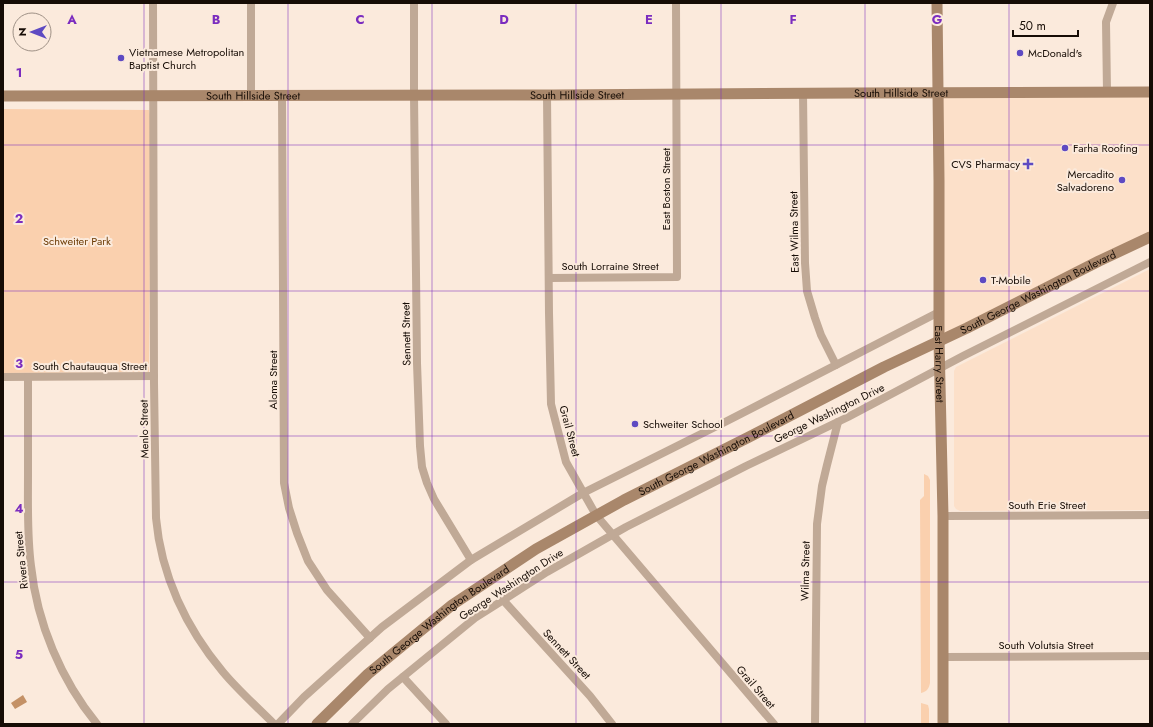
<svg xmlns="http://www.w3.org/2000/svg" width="1153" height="727" font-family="Jost,sans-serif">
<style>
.built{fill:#fce0c9}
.green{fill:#fad0ae}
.water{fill:#c49166}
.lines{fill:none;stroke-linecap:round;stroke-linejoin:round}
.street{stroke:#c0a996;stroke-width:8}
.secondary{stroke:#a9876b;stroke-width:11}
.grid{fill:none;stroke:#7b2cbf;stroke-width:1;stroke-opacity:0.55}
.poi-dot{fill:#5e4ac2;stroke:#fbeadc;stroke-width:1.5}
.labels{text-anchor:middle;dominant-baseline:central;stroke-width:4;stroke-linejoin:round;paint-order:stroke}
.poi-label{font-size:11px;fill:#160c05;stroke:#fbeadc;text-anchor:start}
.street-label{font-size:11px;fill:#160c05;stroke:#fbeadc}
.park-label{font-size:11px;fill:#6e3e08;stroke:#fbeadc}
.grid-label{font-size:13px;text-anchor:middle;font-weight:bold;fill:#7b2cbf;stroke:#fbeadc;stroke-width:4;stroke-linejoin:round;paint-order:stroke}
</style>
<rect width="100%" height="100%" fill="#fbeadc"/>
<g class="built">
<path d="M 937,93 L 1150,93 L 1150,237 L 939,341 Z"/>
<path d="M 1150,269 L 1150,510 L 960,511 L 956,509 L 954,506 L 954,371 L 956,367 Z"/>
</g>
<g class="green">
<path d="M 3,109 L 149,110 L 151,119 L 149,372 L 3,373 Z"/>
<path d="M 924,474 L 928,476 L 930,480 L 930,683 C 929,689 926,692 921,693 L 920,500 L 924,496 Z"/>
<path d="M 921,703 L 928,705 L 929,709 L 929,724 L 921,724 Z"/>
</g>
<path class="water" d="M 23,695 L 27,702 L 15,709 L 11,703 Z"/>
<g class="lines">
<g class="street">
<path d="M 153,3 L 154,383 L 156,518 C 161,575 186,628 223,672 C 238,690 257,707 274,724"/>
<path d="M 414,3 L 414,95 L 417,363 L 420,446 L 422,467 L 427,483 L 434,499 L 471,560"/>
<path d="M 1107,92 L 1106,22 L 1113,3"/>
<path d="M 803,93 L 805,263 L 807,291 L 815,318 L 821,335 L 836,365"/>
<path d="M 547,95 L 549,313 L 551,404 L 566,462 L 596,515 L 774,724"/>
<path d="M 251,96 L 251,3"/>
<path d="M 282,96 L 284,483 L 289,508 L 297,533 L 308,561 L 327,590 L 370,638"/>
<path d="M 549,278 L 677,277 L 676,3"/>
<path d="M 3,377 L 154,376"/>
<path d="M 28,377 C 28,410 28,442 28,475 C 28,505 27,536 31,566 C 37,623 61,680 97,724"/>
<path d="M 943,516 L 1150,515"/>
<path d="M 503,600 L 590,696 L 612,724"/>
<path d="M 943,657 L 1150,656"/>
<path d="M 403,677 L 446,724"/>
<path d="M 278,724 L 304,697 L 382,627 L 471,560 L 583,493 L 727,421 L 939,312"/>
<path d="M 352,724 L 388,689 L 475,618 L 547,572 L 626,527 L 746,466 L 848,417 L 963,356 L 1150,262"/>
<path d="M 815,724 L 817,524 L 822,486 L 827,465 L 838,422"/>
</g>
<g class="secondary">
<path id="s1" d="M 937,3 L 939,181 L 939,341 L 943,516 L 943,724"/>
<path id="s2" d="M 3,96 L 554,95 L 856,93 L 1150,92"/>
<path id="s3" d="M 317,724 L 368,674 L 452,605 L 536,549 L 624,500 L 749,437 L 884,367 L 967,328 L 1099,261 L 1150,237"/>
</g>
</g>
<path class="grid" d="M 144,3 L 144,724M 288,3 L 288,724M 432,3 L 432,724M 576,3 L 576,724M 721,3 L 721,724M 865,3 L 865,724M 1009,3 L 1009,724M 3,145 L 1150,145M 3,291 L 1150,291M 3,436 L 1150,436M 3,582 L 1150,582"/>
<g class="poi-dot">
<circle cx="1020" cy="53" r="4"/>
<circle cx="121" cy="58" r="4"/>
<circle cx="1065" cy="148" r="4"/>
<path d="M1026 158h4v4h4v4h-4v4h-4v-4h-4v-4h4z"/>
<circle cx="1122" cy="180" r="4"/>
<circle cx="983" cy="280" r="4"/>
<circle cx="635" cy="424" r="4"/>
</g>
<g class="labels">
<g class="poi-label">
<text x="129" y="52">Vietnamese Metropolitan<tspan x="129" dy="13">Baptist Church</tspan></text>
<text x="1028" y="53">McDonald's</text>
<text x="1073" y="148">Farha Roofing</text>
<text x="1020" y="164" text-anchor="end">CVS Pharmacy</text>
<text x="1114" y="174" text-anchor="end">Mercadito<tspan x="1114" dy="13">Salvadoreno</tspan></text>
<text x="991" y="280">T-Mobile</text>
<text x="643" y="424">Schweiter School</text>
</g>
<g class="street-label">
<text stroke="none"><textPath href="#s2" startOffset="898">South Hillside Street</textPath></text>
<text stroke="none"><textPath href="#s2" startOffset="574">South Hillside Street</textPath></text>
<text stroke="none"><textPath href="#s2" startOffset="250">South Hillside Street</textPath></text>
<text transform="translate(666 189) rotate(-90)">East Boston Street</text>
<text transform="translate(794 232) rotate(-91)">East Wilma Street</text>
<text x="610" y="266">South Lorraine Street</text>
<text stroke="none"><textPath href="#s3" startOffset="845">South George Washington Boulevard</textPath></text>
<text transform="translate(406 334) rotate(-91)">Sennett Street</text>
<text stroke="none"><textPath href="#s1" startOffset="361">East Harry Street</textPath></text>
<text x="90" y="366">South Chautauqua Street</text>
<text transform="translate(273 380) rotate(-90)">Aloma Street</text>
<text transform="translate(829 413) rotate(-26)">George Washington Drive</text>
<text transform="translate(144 429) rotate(-91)">Menlo Street</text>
<text transform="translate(570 431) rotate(75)">Grail Street</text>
<text stroke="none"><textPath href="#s3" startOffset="485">South George Washington Boulevard</textPath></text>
<text x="1047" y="505">South Erie Street</text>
<text transform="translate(21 560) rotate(-96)">Rivera Street</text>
<text transform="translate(805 571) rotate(-89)">Wilma Street</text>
<text transform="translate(511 584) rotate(-33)">George Washington Drive</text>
<text stroke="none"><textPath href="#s3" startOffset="161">South George Washington Boulevard</textPath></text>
<text x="1046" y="645">South Volutsia Street</text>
<text transform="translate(567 654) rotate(47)">Sennett Street</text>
<text transform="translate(756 687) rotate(49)">Grail Street</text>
</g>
<g class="park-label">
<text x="77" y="241">Schweiter Park</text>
</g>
</g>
<g class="grid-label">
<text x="72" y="24">A</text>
<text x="216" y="24">B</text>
<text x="360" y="24">C</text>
<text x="504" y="24">D</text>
<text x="649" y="24">E</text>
<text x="793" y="24">F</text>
<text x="937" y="24">G</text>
<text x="19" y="77">1</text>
<text x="19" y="223">2</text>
<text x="19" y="368">3</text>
<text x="19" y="513">4</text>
<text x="19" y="659">5</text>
</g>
<rect width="1153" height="727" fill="none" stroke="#160c05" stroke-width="8"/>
<g transform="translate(32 32) rotate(270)"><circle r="19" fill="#fbeadc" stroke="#9f9186"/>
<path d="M0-3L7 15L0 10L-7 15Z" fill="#5e4ac2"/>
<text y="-6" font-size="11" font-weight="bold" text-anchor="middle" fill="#160c05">N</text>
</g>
<path d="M1013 30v6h65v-6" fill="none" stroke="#160c05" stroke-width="2"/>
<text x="1019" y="30" font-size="12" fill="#160c05" stroke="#fbeadc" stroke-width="3" paint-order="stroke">50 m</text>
</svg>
